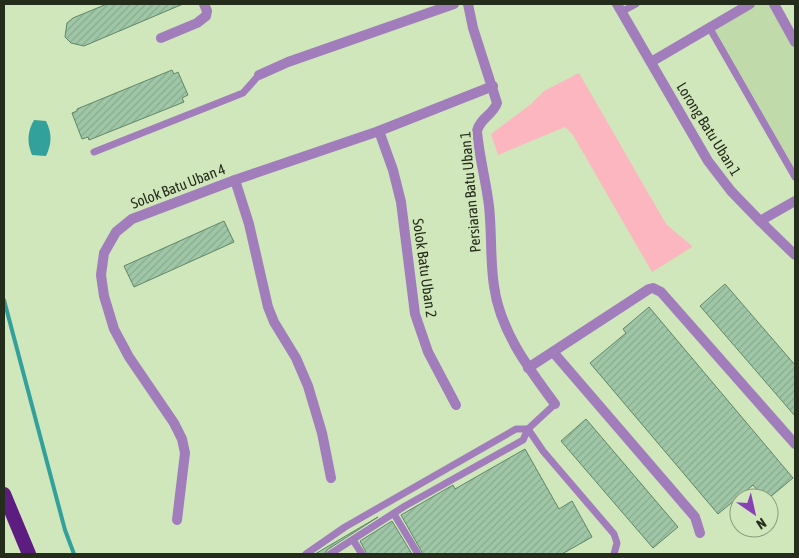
<svg xmlns="http://www.w3.org/2000/svg" width="799" height="558" font-family="'Asap Condensed',sans-serif">
<style>
.built{fill:#c1daaa}
.green{fill:#fcb6bf}
.water{fill:#33a19b}
.lines{fill:none;stroke-linecap:round;stroke-linejoin:round}
.stream{stroke:#33a19b;stroke-width:4}
.building{fill:url(#building-hatch);stroke:#608668}
.service{stroke:#a17dbb;stroke-width:7}
.minor{stroke:#a17dbb;stroke-width:10}
.trunk{stroke:#5d1c80;stroke-width:14}
.labels{text-anchor:middle;dominant-baseline:central;stroke-width:5;stroke-linejoin:round;paint-order:stroke}
.street-label{font-size:15px;fill:#242c1c;stroke:#d0e6bb}
</style>
<defs>
<pattern id="building-hatch" width="6" height="6" patternUnits="userSpaceOnUse" patternTransform="scale(1.25)"><rect width="6" height="6" fill="#9fc7a7"/><path d="M-1 1l2-2M0 6l6-6M5 7l2-2" fill="none" stroke="#89ab8f"/></pattern>
</defs>
<rect width="100%" height="100%" fill="#d0e6bb"/>
<path class="built" d="M 750,4 L 774,4 L 795,42 L 795,177 L 709,27 Z"/>
<path class="green" d="M 579,73 L 666,224 L 692,246 L 692,247 L 652,272 L 573,135 L 565,127 L 498,155 L 491,134 L 531,104 L 544,91 Z"/>
<path class="water" d="M 34,120 L 46,121 C 52,133 52,143 46,156 L 32,155 C 27,143 27,132 34,120 Z"/>
<g class="lines">
<path class="stream" d="M 4,300 L 65,530 L 74,554"/>
</g>
<g class="building">
<path d="M 107,4 L 183,4 L 84,46 L 71,43 L 65,37 L 67,23 L 73,18 Z"/>
<path d="M 172,70 L 174,74 L 178,72 L 188,95 L 182,98 L 184,102 L 89,140 L 88,137 L 82,139 L 72,113 L 77,111 L 77,109 Z"/>
<path d="M 224,221 L 234,242 L 134,287 L 124,266 Z"/>
<path d="M 725,284 L 795,365 L 795,416 L 700,306 Z"/>
<path d="M 649,307 L 793,478 L 769,498 L 764,498 L 753,485 L 718,514 L 590,363 L 626,333 L 623,329 Z"/>
<path d="M 586,419 L 678,527 L 653,548 L 561,441 Z"/>
<path d="M 525,449 L 559,509 L 572,501 L 592,537 L 562,554 L 423,554 L 401,515 L 453,485 L 455,489 Z"/>
<path d="M 378,517 L 327,550 L 325,554 L 315,554 Z"/>
<path d="M 392,521 L 412,554 L 367,554 L 360,541 Z"/>
</g>
<g class="lines">
<g class="service">
<path d="M 621,12 L 636,4"/>
<path d="M 709,27 L 795,177"/>
<path d="M 94,152 L 243,93 L 259,75"/>
<path d="M 528,429 L 543,451 L 614,534 L 617,543 L 614,554"/>
<path d="M 394,514 L 418,554"/>
<path d="M 353,540 L 362,554"/>
<path d="M 306,554 L 345,527 L 516,429 L 528,429"/>
<path d="M 330,554 L 405,506 L 523,440 L 528,429 L 555,404"/>
</g>
<g class="minor">
<path d="M 468,4 L 473,28 L 497,103 C 493,115 480,118 477,131 C 479,156 486,181 489,206 C 492,233 490,260 494,286 C 500,331 529,369 555,404"/>
<path d="M 617,4 L 708,161 L 731,191 L 760,221 L 795,255"/>
<path d="M 774,4 L 795,42"/>
<path d="M 161,38 L 197,23 L 206,16 L 207,11 L 204,4"/>
<path d="M 651,62 L 750,4"/>
<path d="M 259,75 L 288,62 L 454,4"/>
<path d="M 379,131 L 393,170 L 401,202 L 415,314 L 428,352 L 456,405"/>
<path d="M 235,180 L 249,224 L 268,307 L 274,322 L 296,358 L 308,386 L 322,433 L 331,478"/>
<path d="M 760,221 L 795,201"/>
<path d="M 553,352 L 695,517 L 700,533"/>
<path d="M 528,368 L 649,289 L 653,288 L 661,292 L 795,444"/>
<path d="M 177,520 L 185,453 L 182,439 L 174,423 L 129,357 L 114,329 L 104,296 L 101,275 L 104,253 L 116,232 L 132,219 L 235,180 L 379,131 L 493,86"/>
</g>
<path class="trunk" d="M 4,494 L 29,554"/>
</g>
<g class="labels">
<g class="street-label">
<text transform="translate(709 129) rotate(58)">Lorong Batu Uban 1</text>
<text transform="translate(178 186) rotate(-21)">Solok Batu Uban 4</text>
<text transform="translate(470 192) rotate(-95)">Persiaran Batu Uban 1</text>
<text transform="translate(425 268) rotate(82)">Solok Batu Uban 2</text>
</g>
</g>
<rect width="799" height="558" fill="none" stroke="#242c1c" stroke-width="10"/>
<g transform="translate(754 513) rotate(146)"><circle r="24" fill="#d0e6bb" stroke="#8b9c7b"/>
<path d="M0-4L9 19L0 12L-9 19Z" fill="#8841b4"/>
<text y="-8" font-size="14" font-weight="bold" text-anchor="middle" fill="#242c1c">N</text>
</g>
</svg>
